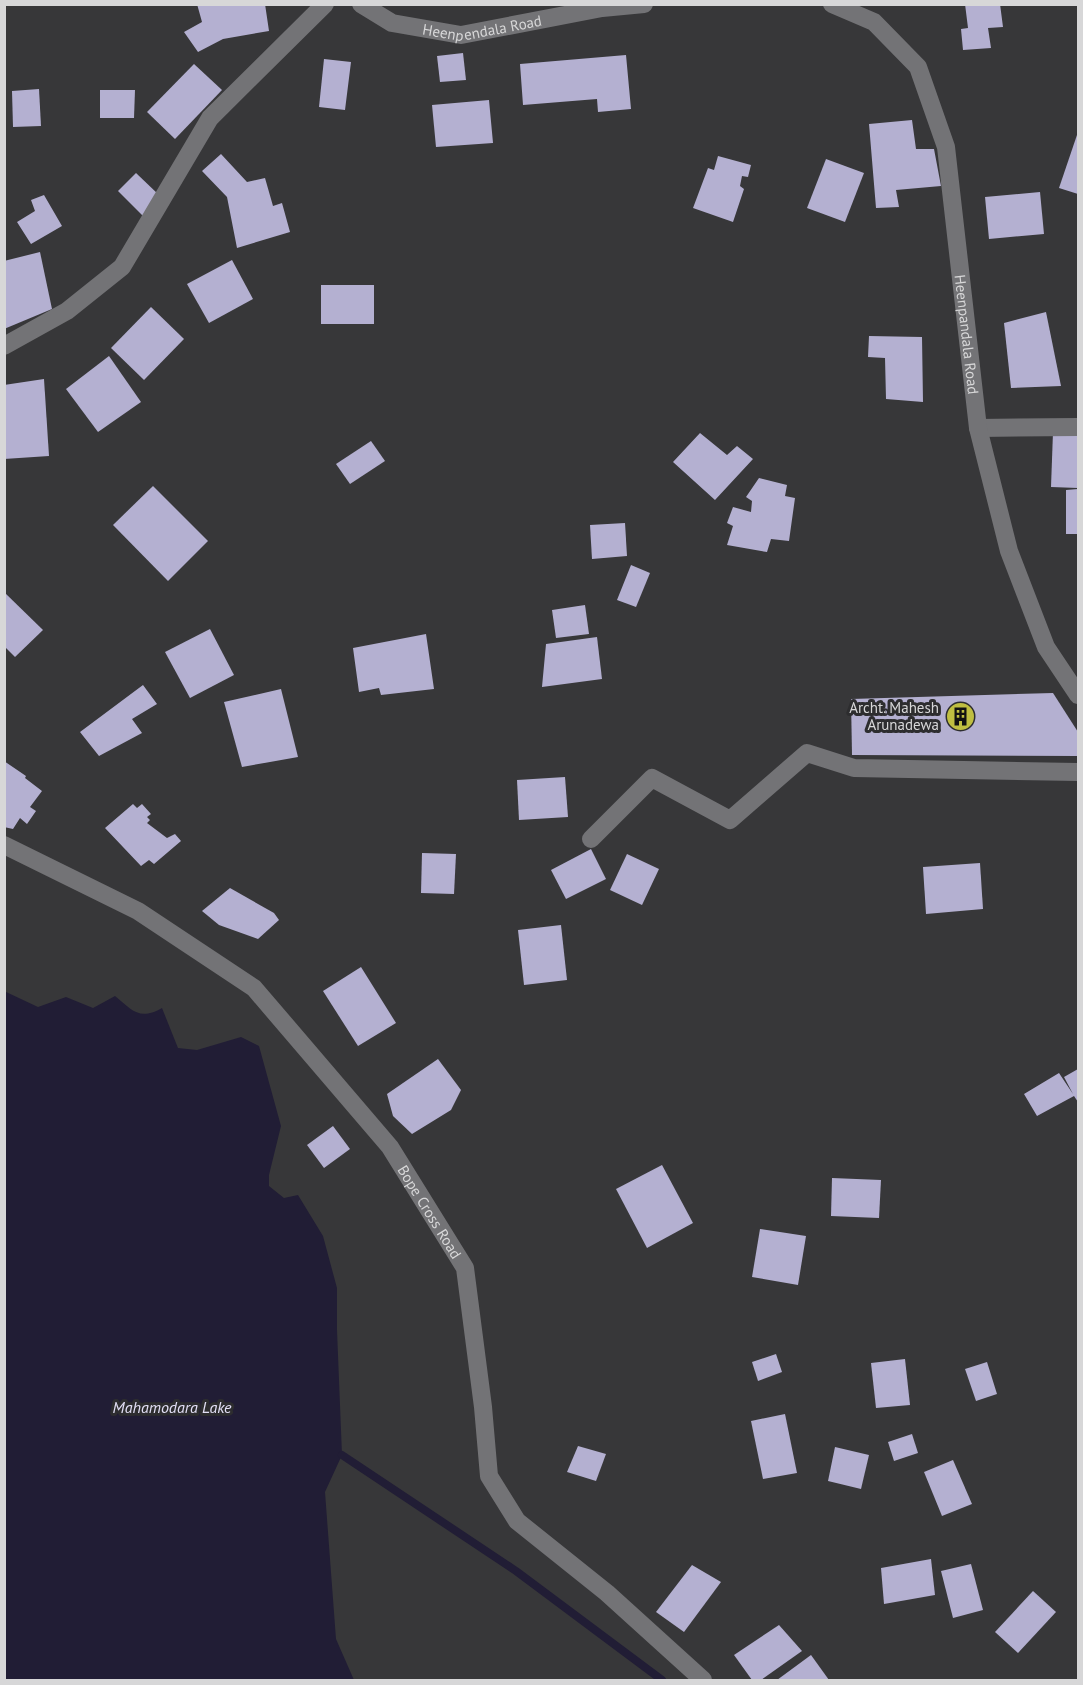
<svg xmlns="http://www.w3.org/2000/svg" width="1083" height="1685" font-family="'PT Sans',sans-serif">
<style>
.water{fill:#211d35}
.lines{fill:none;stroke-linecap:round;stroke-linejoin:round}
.stream{stroke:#211d35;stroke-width:8}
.building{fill:#b4b0d1}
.minor{stroke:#737376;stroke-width:18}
.tertiary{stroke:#737376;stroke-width:18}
.labels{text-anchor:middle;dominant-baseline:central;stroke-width:6;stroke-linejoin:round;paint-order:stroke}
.street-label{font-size:15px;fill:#d7d7d8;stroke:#2d2d2f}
.poi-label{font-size:15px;fill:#d7d7d8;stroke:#2d2d2f;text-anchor:end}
.water-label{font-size:16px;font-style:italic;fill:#e2dff5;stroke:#2d2d2f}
</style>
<rect width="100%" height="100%" fill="#373739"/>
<path class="water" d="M 4,991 L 38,1007 L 66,997 L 93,1008 L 115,996 C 132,1010 139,1021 162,1008 L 178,1048 L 197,1050 L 241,1037 L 259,1046 L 281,1126 L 269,1175 L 269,1186 L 284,1198 L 298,1195 L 323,1236 L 337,1288 L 337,1330 L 342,1455 L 325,1492 L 336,1639 L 354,1680 L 5,1680 Z"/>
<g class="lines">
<path class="stream" d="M 342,1455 L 516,1571 L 662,1680"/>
</g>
<g class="building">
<path d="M 197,4 L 265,4 L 269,31 L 223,39 L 198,52 L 184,32 L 202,22 Z"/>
<path d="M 965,4 L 1000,4 L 1003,27 L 988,28 L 991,48 L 963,50 L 961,29 L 968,28 Z"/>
<path d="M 463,53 L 466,80 L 440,82 L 437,56 Z"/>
<path d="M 626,55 L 631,109 L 598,112 L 597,99 L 523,105 L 520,64 Z"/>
<path d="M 324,59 L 351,62 L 345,110 L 319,107 Z"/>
<path d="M 194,64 L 222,90 L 175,139 L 147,112 Z"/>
<path d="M 39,89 L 41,126 L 13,127 L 12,91 Z"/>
<path d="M 100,90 L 135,90 L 134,118 L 100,118 Z"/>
<path d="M 489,100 L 493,143 L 436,147 L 432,105 Z"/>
<path d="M 912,120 L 916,149 L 934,149 L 941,186 L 896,190 L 899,207 L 876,208 L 869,124 Z"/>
<path d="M 1078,132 L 1078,194 L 1059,188 Z"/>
<path d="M 221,154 L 247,182 L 265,178 L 273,206 L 282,203 L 290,232 L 237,248 L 227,197 L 202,171 Z"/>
<path d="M 718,156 L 751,165 L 748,177 L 742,176 L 740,186 L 744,189 L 733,222 L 693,208 L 708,168 L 714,170 Z"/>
<path d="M 826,159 L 864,173 L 845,222 L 807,208 Z"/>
<path d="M 136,173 L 159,195 L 144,217 L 118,191 Z"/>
<path d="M 1040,192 L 1044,234 L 989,239 L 985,197 Z"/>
<path d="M 44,195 L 62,226 L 31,244 L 17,222 L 35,211 L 31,200 Z"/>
<path d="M 40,252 L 52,309 L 4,329 L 4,261 Z"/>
<path d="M 232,260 L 253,299 L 209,323 L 187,284 Z"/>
<rect x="321" y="285" width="53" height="39"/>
<path d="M 151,307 L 184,339 L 144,380 L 111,348 Z"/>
<path d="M 1046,312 L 1061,386 L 1011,388 L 1004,323 Z"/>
<path d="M 869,336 L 922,337 L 923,402 L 886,399 L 885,358 L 868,357 Z"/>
<path d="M 109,356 L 141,402 L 98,432 L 66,389 Z"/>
<path d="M 44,379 L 49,456 L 4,459 L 4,385 Z"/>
<path d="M 1053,432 L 1078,433 L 1078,488 L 1051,487 Z"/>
<path d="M 700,433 L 727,455 L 737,446 L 753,459 L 715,500 L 673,462 Z"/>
<path d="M 371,441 L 385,461 L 350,484 L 336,464 Z"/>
<path d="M 759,478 L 787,485 L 785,496 L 795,498 L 789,541 L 771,539 L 767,552 L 727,545 L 733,526 L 727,523 L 733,507 L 751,512 L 752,501 L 746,497 Z"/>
<path d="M 153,486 L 208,541 L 168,581 L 113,525 Z"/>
<path d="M 1078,489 L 1078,534 L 1066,534 L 1066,490 Z"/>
<path d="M 625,523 L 627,556 L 592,559 L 590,525 Z"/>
<path d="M 631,565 L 650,573 L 636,607 L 617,600 Z"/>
<path d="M 4,592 L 43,630 L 15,657 L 4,646 Z"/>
<path d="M 585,605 L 589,634 L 556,638 L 552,610 Z"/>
<path d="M 210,629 L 234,675 L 190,698 L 165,652 Z"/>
<path d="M 426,634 L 434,689 L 381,695 L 379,688 L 359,692 L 353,648 Z"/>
<path d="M 597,637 L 602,679 L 542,687 L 546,644 Z"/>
<path d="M 143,685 L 157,704 L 132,719 L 142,733 L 99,756 L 80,732 Z"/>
<path d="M 281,689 L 298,757 L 242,767 L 224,702 Z"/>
<path d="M 1053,693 L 1078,732 L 1078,756 L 852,755 L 851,699 Z"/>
<path d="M 4,761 L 26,776 L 25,778 L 42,791 L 30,807 L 36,811 L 27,824 L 20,818 L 13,829 L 4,827 Z"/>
<path d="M 565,777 L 568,817 L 519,820 L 517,780 Z"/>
<path d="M 133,804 L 137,808 L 142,804 L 151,814 L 147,817 L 150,820 L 147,823 L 167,838 L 175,834 L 181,841 L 154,864 L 149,860 L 141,866 L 105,828 Z"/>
<path d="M 591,849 L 606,879 L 566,899 L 551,870 Z"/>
<path d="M 422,853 L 456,854 L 454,894 L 421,893 Z"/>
<path d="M 627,854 L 659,869 L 642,905 L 610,890 Z"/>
<path d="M 980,863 L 983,909 L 926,914 L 923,867 Z"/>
<path d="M 230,888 L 274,913 L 279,920 L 258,939 L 219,925 L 202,911 Z"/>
<path d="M 561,925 L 567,980 L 524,985 L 518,930 Z"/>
<path d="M 361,967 L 396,1023 L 358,1046 L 323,991 Z"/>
<path d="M 438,1059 L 461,1090 L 451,1110 L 412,1134 L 393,1116 L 387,1094 Z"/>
<path d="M 1078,1069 L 1078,1102 L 1074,1096 L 1037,1116 L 1024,1094 L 1059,1073 L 1073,1094 L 1064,1077 Z"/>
<path d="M 333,1126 L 350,1149 L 324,1168 L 307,1145 Z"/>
<path d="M 662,1165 L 693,1223 L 647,1248 L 616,1189 Z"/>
<path d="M 832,1178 L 881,1180 L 879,1218 L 831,1216 Z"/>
<path d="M 760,1229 L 806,1236 L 798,1285 L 752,1277 Z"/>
<path d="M 776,1354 L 782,1372 L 758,1381 L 752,1362 Z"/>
<path d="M 905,1359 L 910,1405 L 876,1408 L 871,1363 Z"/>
<path d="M 987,1362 L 997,1394 L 976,1401 L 965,1369 Z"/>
<path d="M 785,1414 L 797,1473 L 763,1479 L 751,1421 Z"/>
<path d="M 912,1434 L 918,1453 L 894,1461 L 888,1442 Z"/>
<path d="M 578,1446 L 606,1454 L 596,1481 L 567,1472 Z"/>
<path d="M 835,1447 L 869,1455 L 861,1489 L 828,1481 Z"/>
<path d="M 953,1460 L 972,1504 L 942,1516 L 924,1472 Z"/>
<path d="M 931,1559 L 935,1595 L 884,1604 L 881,1568 Z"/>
<path d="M 971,1564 L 983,1610 L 953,1618 L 941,1571 Z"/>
<path d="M 692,1565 L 721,1582 L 684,1632 L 656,1612 Z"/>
<path d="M 1033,1591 L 1056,1612 L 1018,1653 L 995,1632 Z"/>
<path d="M 779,1625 L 802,1651 L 761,1680 L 752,1680 L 734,1655 Z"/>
<path d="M 811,1655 L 829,1680 L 777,1680 Z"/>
</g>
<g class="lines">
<g class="minor">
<path d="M 4,346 L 67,311 L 122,267 L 210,118 L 325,4"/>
<path d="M 978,428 L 1078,427"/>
<path d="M 591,839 L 652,778 L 730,820 L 807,753 L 854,768 L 1078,772"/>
<path id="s1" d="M 4,845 L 138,911 L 254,988 L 390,1147 L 465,1268 L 483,1407 L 489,1476 L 517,1521 L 607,1593 L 703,1680"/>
</g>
<g class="tertiary">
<path id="s2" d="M 361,4 L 392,23 L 461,35 L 602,8 L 644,4"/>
<path id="s3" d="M 832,4 L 874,22 L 918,67 L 946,147 L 978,428 L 1009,551 L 1046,647 L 1078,695"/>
</g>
</g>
<defs>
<symbol id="building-disc" viewBox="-11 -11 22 22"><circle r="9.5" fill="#bfbe41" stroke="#2d2d2f"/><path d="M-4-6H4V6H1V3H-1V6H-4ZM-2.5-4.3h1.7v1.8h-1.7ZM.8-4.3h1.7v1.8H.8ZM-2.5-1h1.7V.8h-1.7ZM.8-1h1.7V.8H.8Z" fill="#111"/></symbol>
</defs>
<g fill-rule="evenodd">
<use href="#building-disc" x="944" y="700" width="33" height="33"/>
</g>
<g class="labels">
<g class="street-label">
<text stroke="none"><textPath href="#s2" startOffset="128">Heenpendala Road</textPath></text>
<text stroke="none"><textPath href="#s3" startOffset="382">Heenpandala Road</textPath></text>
<text stroke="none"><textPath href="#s1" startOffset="574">Bope Cross Road</textPath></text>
</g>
<g class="poi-label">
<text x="939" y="707">Archt. Mahesh<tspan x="939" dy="17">Arunadewa</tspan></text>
</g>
<g class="water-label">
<text x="172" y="1407">Mahamodara Lake</text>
</g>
</g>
<rect width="1083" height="1685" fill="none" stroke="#d7d7d8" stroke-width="12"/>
</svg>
